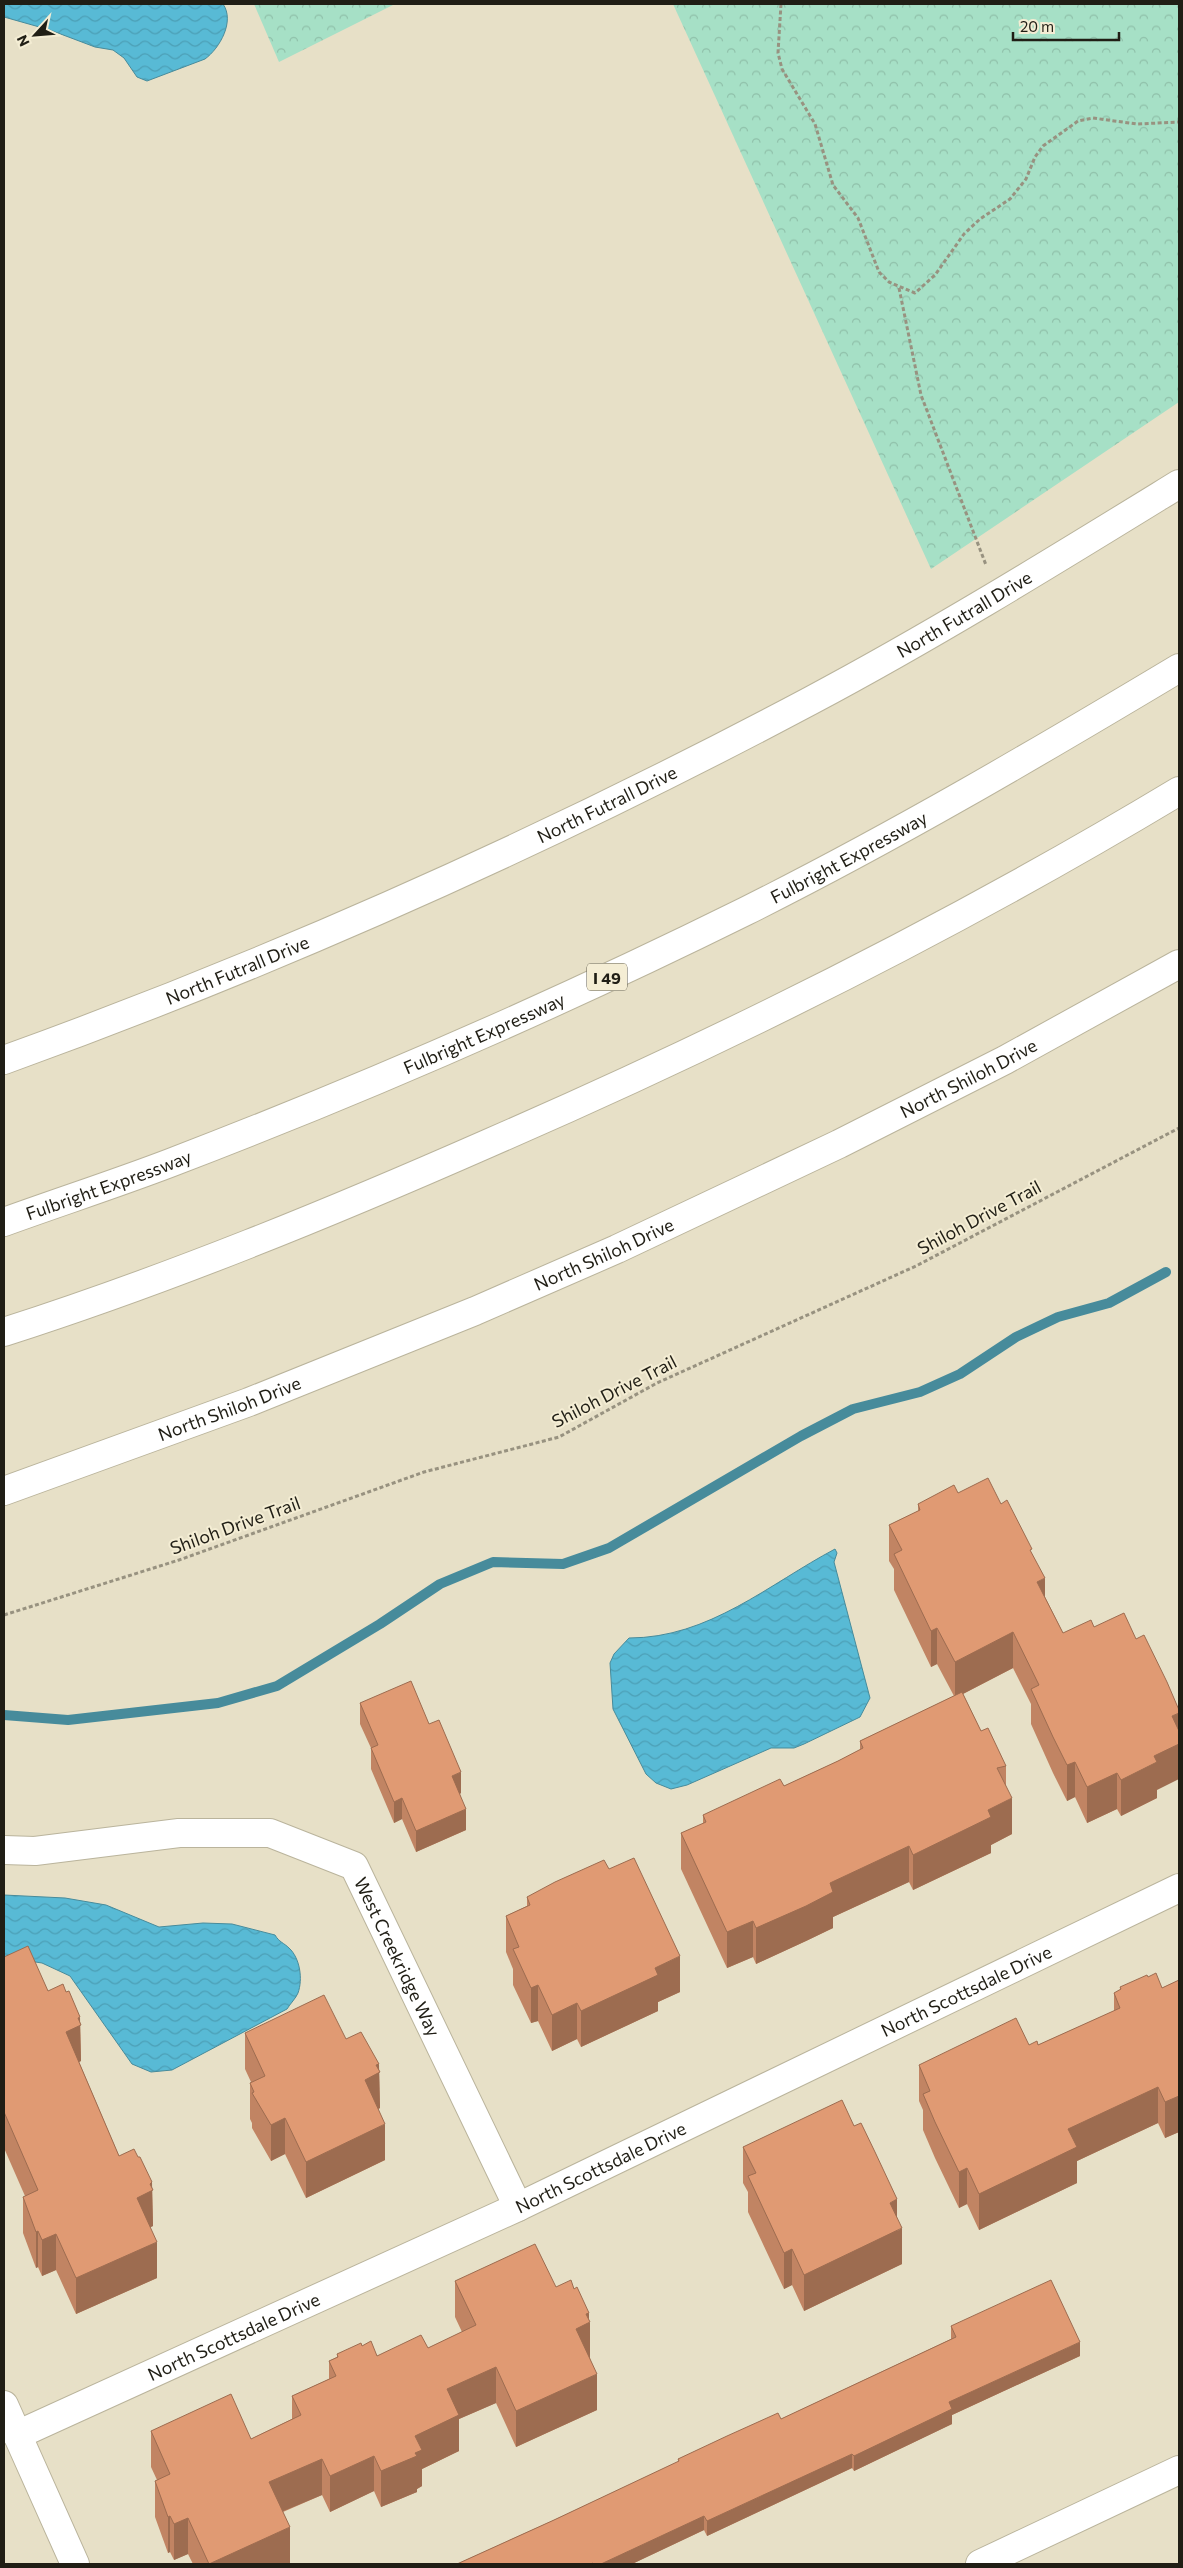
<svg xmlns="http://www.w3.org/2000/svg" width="1183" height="2568" font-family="Commissioner,sans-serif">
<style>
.forest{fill:url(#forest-crowns)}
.water{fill:url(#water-waves);stroke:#478b9b}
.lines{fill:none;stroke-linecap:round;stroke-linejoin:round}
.stream{stroke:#478b9b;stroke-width:10}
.minor-casing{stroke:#bab49c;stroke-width:30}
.major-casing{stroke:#bab49c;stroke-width:30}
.highway-casing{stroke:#bab49c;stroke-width:30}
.path{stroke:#989280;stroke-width:3;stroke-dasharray:4 2.5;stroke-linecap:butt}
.minor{stroke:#fff;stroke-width:28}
.major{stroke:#fff;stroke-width:28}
.highway{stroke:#fff;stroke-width:28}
.wall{fill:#c18463}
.shaded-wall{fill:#9d6c50}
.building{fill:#e09a73;stroke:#9d6c50}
.labels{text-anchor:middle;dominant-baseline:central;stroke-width:4;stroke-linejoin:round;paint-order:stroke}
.shield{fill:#f4edd4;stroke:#605c4e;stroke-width:1}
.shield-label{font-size:16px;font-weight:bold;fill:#201e15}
.street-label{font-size:18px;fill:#201e15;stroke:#f4edd4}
</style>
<defs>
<pattern id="forest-crowns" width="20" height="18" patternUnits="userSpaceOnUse" patternTransform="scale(1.25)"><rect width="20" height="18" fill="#a6e0c6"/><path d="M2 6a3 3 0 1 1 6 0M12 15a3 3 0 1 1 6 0" fill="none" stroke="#8fc0a9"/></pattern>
<pattern id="water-waves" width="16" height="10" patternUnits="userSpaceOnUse" patternTransform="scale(1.25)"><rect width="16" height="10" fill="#58bad5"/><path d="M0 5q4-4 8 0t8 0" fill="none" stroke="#4c9fb6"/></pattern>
</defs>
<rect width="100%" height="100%" fill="#e7e0c7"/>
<g class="forest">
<path d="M 254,4 L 395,4 L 279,62 Z"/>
<path d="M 673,4 L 1179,4 L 1179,402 L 931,569 Z"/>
</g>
<g class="water">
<path d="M 4,4 L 223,4 C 235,21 220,48 205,59 L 147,81 L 137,77 L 124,58 L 113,50 L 95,47 L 50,30 L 4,17 Z"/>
<path d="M 835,1549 L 837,1553 L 834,1562 L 870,1698 L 860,1717 L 804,1744 L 794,1748 L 771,1748 L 687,1785 L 671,1789 L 656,1783 L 646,1774 L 613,1709 L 610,1663 L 614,1654 L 629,1638 C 709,1638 769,1584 835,1549 Z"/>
<path d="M 4,1895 L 65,1898 L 106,1905 L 159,1927 L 203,1923 L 232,1924 L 275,1935 C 279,1942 284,1943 289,1948 C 300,1958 303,1979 298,1993 C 296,1998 290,2004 287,2009 L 172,2070 L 151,2072 L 132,2064 L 70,1976 L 42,1963 L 29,1961 L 4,1967 Z"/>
</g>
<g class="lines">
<path class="stream" d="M 4,1715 L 68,1720 L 218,1703 L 277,1686 L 380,1624 L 440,1584 L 493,1562 L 563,1564 L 609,1548 L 801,1436 L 853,1409 L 920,1392 L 960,1374 L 1016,1337 L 1058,1317 L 1109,1303 L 1166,1272"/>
<defs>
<g id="minor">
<path id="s1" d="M 4,1850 L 35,1851 L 179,1833 L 270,1833 L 354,1866 L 518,2207"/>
<path d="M 4,2405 L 75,2564"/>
<path id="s2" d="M 17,2435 L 518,2207 L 1179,1888"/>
<path d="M 980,2564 L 1179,2470"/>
</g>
<g id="major">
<path id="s3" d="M 4,1060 C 281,960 550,839 810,701 C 936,634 1057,559 1179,484"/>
<path id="s4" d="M 4,1491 L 249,1402 L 475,1311 L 617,1249 L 839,1144 L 1005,1060 L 1179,964"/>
</g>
<g id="highway">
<path id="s5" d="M 4,1222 C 59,1202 115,1184 170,1163 C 366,1088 558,1004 746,911 C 894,837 1037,753 1179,668"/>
<path d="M 4,1332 C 169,1279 330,1213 489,1143 C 726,1040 958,924 1179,791"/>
</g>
</defs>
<use href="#minor" class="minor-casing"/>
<use href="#major" class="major-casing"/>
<use href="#highway" class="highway-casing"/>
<g class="path">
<path d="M 781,4 L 778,53 L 782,69 L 815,124 L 833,185 L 858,218 L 879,272 L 889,282 L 915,293 L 935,275 L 964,234 L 980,219 L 1010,199 L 1026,179 L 1035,157 L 1043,146 L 1078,121 L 1093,118 L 1137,124 L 1179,122"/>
<path d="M 899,288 L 921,395 L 986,565"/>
<path d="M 4,1615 L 179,1560 L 424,1472 L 559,1437 L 657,1383 L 916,1266 L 1179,1128"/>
</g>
<use href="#minor" class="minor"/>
<use href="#major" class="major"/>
<use href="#highway" class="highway"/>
</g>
<g class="wall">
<path d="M 958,1493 L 1001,1504 L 1032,1554 L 1045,1597 L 1063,1633 L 1157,1790 L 1157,1798 L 1121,1816 L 1117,1809 L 1087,1823 L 1075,1797 L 1067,1801 L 1053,1773 L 1031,1724 L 1031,1704 L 1013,1668 L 963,1694 L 981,1731 L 1006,1766 L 1006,1786 L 1012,1834 L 991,1845 L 991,1853 L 913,1890 L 909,1882 L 833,1917 L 833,1928 L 806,1941 L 756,1964 L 753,1957 L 727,1968 L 681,1869 L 681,1833 L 703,1824 L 703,1815 L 784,1786 L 838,1761 L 860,1750 L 860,1741 L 954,1696 L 937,1664 L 931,1667 L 894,1590 L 894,1569 L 889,1561 L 889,1525 L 918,1511 L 918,1504 Z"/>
<path d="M 360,1703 L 429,1724 L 461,1793 L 460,1794 L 466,1830 L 416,1852 L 402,1819 L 394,1823 L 371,1769 L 371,1748 L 360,1724 Z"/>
<path d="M 609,1869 L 680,1992 L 658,2002 L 658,2011 L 581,2047 L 577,2039 L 552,2051 L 538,2021 L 531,2023 L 513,1985 L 513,1969 L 506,1952 L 506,1916 L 527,1906 L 527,1897 Z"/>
<path d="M 4,1957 L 48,1991 L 80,2024 L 81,2061 L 79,2062 L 119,2156 L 152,2189 L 153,2226 L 150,2227 L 157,2278 L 76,2314 L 56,2270 L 42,2276 L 38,2267 L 36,2268 L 23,2233 L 23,2197 L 25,2196 L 4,2148 Z"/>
<path d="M 1179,1980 L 1179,2132 L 1165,2138 L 1158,2123 L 1077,2161 L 1077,2183 L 979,2230 L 967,2204 L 959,2208 L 935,2158 L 923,2130 L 923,2110 L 919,2101 L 919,2065 L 1029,2045 L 1038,2045 L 1114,2011 L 1114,1993 L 1120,1990 L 1120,1987 L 1162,1988 Z"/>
<path d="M 245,2033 L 346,2039 L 379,2071 L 380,2108 L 378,2109 L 385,2160 L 306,2198 L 285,2154 L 271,2161 L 252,2128 L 252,2123 L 250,2119 L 250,2083 L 251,2082 L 245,2069 Z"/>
<path d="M 854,2126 L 897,2218 L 902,2264 L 804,2311 L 792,2285 L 784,2289 L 748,2212 L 748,2192 L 743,2183 L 743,2147 Z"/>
<path d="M 455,2281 L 556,2287 L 589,2319 L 590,2358 L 597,2410 L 516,2447 L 496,2403 L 459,2419 L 459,2451 L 422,2469 L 422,2486 L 417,2489 L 417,2492 L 381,2507 L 374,2491 L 330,2512 L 322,2495 L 283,2512 L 290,2563 L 289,2564 L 193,2564 L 188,2554 L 174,2560 L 170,2552 L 168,2553 L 155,2517 L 155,2481 L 157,2480 L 151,2467 L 151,2431 L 251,2439 L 292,2419 L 292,2396 L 329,2379 L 329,2361 L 337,2357 L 337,2354 L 362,2346 L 377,2356 L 428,2348 L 462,2332 L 455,2317 Z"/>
<path d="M 951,2326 L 1080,2356 L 952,2415 L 952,2424 L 854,2471 L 852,2468 L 707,2536 L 704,2530 L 632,2564 L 457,2564 L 554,2520 L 678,2462 L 678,2459 L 781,2419 L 951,2339 Z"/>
</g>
<g class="shaded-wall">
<path d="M 1045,1578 L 1045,1614 L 1037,1582 Z"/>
<path d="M 937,1628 L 937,1664 L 931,1667 L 931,1631 Z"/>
<path d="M 1013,1632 L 1013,1668 L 955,1698 L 955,1662 Z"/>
<path d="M 1179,1713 L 1179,1779 L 1157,1790 L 1157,1798 L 1121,1816 L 1121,1780 L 1154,1756 L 1172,1716 Z"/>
<path d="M 1075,1762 L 1075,1797 L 1067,1801 L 1067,1765 Z"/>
<path d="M 461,1772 L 461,1793 L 452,1797 L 452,1776 Z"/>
<path d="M 1117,1773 L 1117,1809 L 1087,1823 L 1087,1787 Z"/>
<path d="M 402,1798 L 402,1819 L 394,1823 L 394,1802 Z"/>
<path d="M 1012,1798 L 1012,1834 L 991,1845 L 991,1853 L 913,1890 L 913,1855 L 988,1810 Z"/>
<path d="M 466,1809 L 466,1830 L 416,1852 L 416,1831 Z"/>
<path d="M 909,1846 L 909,1882 L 833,1917 L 833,1928 L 806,1941 L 756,1964 L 756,1928 L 830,1883 Z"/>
<path d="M 753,1921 L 753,1957 L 727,1968 L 727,1932 Z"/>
<path d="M 680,1956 L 680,1992 L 658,2002 L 658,2011 L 581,2047 L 581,2011 L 655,1968 Z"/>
<path d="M 538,1985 L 538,2021 L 531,2023 L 531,1988 Z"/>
<path d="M 577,2003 L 577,2039 L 552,2051 L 552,2015 Z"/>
<path d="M 80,2017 L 81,2061 L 66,2068 L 66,2032 L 78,2018 Z"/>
<path d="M 379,2064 L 380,2108 L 365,2116 L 365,2080 L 376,2065 Z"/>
<path d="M 1158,2087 L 1158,2123 L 1077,2161 L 1077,2183 L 979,2230 L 979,2194 L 1068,2129 Z"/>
<path d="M 1179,2096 L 1179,2132 L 1165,2138 L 1165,2102 Z"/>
<path d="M 285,2118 L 285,2154 L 271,2161 L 271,2125 Z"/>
<path d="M 385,2124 L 385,2160 L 306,2198 L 306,2162 Z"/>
<path d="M 967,2168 L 967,2204 L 959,2208 L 959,2172 Z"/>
<path d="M 152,2182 L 153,2226 L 137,2234 L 137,2198 L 150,2184 Z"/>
<path d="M 897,2199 L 897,2231 L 902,2228 L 902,2264 L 804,2311 L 804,2275 L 890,2203 Z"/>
<path d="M 38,2231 L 38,2267 L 36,2268 L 36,2232 Z"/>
<path d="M 56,2234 L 56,2270 L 42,2276 L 42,2240 Z"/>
<path d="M 157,2242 L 157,2278 L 76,2314 L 76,2278 Z"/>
<path d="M 792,2249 L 792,2285 L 784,2289 L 784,2253 Z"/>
<path d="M 589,2313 L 589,2323 L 590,2322 L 590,2358 L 576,2365 L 576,2329 L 586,2314 Z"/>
<path d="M 1080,2342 L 1080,2356 L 952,2415 L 952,2424 L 854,2471 L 854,2456 L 949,2402 Z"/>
<path d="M 496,2367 L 496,2403 L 459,2419 L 459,2451 L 422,2469 L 422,2486 L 417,2489 L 417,2492 L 381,2507 L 381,2471 L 415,2436 L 447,2389 Z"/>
<path d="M 597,2374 L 597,2410 L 516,2447 L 516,2411 Z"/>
<path d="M 852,2454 L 852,2468 L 707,2536 L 707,2521 Z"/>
<path d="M 374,2456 L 374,2491 L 330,2512 L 330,2476 Z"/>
<path d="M 322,2459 L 322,2495 L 269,2517 L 269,2482 Z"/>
<path d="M 170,2516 L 170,2552 L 168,2553 L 168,2517 Z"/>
<path d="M 704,2516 L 704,2530 L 632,2564 L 601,2564 Z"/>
<path d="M 188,2518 L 188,2554 L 174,2560 L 174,2524 Z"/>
<path d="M 290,2527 L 290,2563 L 289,2564 L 209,2564 Z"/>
</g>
<g class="building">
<path d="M 988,1478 L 1001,1504 L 1007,1500 L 1032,1549 L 1030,1550 L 1045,1578 L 1037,1582 L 1063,1633 L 1091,1620 L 1094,1627 L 1124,1613 L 1136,1639 L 1144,1635 L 1167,1682 L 1179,1710 L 1179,1713 L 1172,1716 L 1179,1731 L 1179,1744 L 1154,1756 L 1157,1762 L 1121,1780 L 1117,1773 L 1087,1787 L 1075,1762 L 1067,1765 L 1053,1737 L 1031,1689 L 1039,1685 L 1013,1632 L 955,1662 L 937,1628 L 931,1631 L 894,1554 L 902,1550 L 889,1525 L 920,1510 L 918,1504 L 954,1485 L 958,1493 Z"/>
<path d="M 411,1681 L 429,1724 L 439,1720 L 461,1772 L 452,1776 L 466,1809 L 416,1831 L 402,1798 L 394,1802 L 371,1748 L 378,1745 L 360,1703 Z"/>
<path d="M 962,1692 L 981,1731 L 988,1728 L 1006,1766 L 997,1768 L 1012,1798 L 988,1810 L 991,1817 L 913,1855 L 909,1846 L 830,1883 L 833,1892 L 806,1906 L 756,1928 L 753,1921 L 727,1932 L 681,1833 L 706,1822 L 703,1815 L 780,1779 L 784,1786 L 838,1761 L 863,1748 L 860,1741 Z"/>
<path d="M 634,1858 L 680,1956 L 655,1968 L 658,1975 L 581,2011 L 577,2003 L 552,2015 L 538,1985 L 531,1988 L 513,1949 L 519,1947 L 506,1916 L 530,1905 L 527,1897 L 555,1882 L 604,1860 L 609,1869 Z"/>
<path d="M 28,1946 L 48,1991 L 63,1984 L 66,1992 L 69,1991 L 80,2017 L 78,2018 L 81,2025 L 66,2032 L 119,2156 L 134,2149 L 138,2157 L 140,2157 L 152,2182 L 150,2184 L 153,2190 L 137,2198 L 157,2242 L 76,2278 L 56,2234 L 42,2240 L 38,2231 L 36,2232 L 23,2197 L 38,2190 L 4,2112 L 4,1957 Z"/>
<path d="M 1156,1973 L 1162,1988 L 1179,1980 L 1179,2096 L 1165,2102 L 1158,2087 L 1068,2129 L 1077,2147 L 979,2194 L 967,2168 L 959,2172 L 935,2122 L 923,2094 L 930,2091 L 919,2065 L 1016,2018 L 1029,2045 L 1037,2041 L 1038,2045 L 1120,2008 L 1114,1993 L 1121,1989 L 1120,1987 L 1147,1975 L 1148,1977 Z"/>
<path d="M 324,1995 L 346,2039 L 361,2032 L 379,2064 L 376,2065 L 380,2072 L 365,2080 L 385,2124 L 306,2162 L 285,2118 L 271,2125 L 252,2093 L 254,2092 L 250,2083 L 265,2076 L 245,2033 Z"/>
<path d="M 842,2100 L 854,2126 L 861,2123 L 875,2152 L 897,2199 L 890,2203 L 902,2228 L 804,2275 L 792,2249 L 784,2253 L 748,2176 L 756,2173 L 743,2147 Z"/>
<path d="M 535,2244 L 556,2287 L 571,2280 L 574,2289 L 577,2287 L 589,2313 L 586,2314 L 590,2322 L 576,2329 L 597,2374 L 516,2411 L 496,2367 L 447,2389 L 459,2415 L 415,2436 L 422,2450 L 415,2453 L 417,2456 L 381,2471 L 374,2456 L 330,2476 L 322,2459 L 269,2482 L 290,2527 L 209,2564 L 188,2518 L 174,2524 L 170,2516 L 168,2517 L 155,2481 L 170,2474 L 151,2431 L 231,2394 L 251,2439 L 301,2415 L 292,2396 L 336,2376 L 329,2361 L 338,2357 L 337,2354 L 361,2343 L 362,2346 L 371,2341 L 377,2356 L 421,2335 L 428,2348 L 476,2325 L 455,2281 Z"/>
<path d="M 1051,2280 L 1080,2342 L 949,2402 L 952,2409 L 854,2456 L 852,2454 L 707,2521 L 704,2516 L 601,2564 L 594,2564 L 593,2563 L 591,2564 L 457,2564 L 554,2520 L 679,2461 L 678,2459 L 727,2436 L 778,2413 L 781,2419 L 956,2337 L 951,2326 Z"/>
</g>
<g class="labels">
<rect class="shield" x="587" y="963.5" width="40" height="27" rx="4"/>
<g class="shield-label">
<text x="607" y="977">I 49</text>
</g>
<g class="street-label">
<text stroke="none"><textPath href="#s3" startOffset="1060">North Futrall Drive</textPath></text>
<text stroke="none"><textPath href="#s3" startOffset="655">North Futrall Drive</textPath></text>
<text stroke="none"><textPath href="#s5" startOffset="921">Fulbright Expressway</textPath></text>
<text stroke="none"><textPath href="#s3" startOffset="250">North Futrall Drive</textPath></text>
<text stroke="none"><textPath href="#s5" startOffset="516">Fulbright Expressway</textPath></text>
<text stroke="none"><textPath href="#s4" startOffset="1050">North Shiloh Drive</textPath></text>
<text stroke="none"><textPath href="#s5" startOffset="111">Fulbright Expressway</textPath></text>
<text transform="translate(979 1217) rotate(-28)">Shiloh Drive Trail</text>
<text stroke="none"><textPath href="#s4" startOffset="645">North Shiloh Drive</textPath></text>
<text transform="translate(614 1391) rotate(-27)">Shiloh Drive Trail</text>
<text stroke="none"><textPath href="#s4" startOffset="240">North Shiloh Drive</textPath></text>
<text transform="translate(235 1525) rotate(-20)">Shiloh Drive Trail</text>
<text stroke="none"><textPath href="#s1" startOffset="458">West Creekridge Way</textPath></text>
<text stroke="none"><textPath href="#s2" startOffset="1048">North Scottsdale Drive</textPath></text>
<text stroke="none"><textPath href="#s2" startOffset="642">North Scottsdale Drive</textPath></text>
<text stroke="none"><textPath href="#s2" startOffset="238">North Scottsdale Drive</textPath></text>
</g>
</g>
<rect width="1183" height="2568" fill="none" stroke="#201e15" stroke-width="10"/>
<g transform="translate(35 35) rotate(244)" stroke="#f4edd4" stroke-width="4" paint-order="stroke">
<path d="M0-4L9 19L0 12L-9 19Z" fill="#201e15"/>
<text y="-8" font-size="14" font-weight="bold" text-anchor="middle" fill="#201e15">N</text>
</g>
<path d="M1013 32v8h106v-8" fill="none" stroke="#201e15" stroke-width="2.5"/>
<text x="1020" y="32" font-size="15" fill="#201e15" stroke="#f4edd4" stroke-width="4" paint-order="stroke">20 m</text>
</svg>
